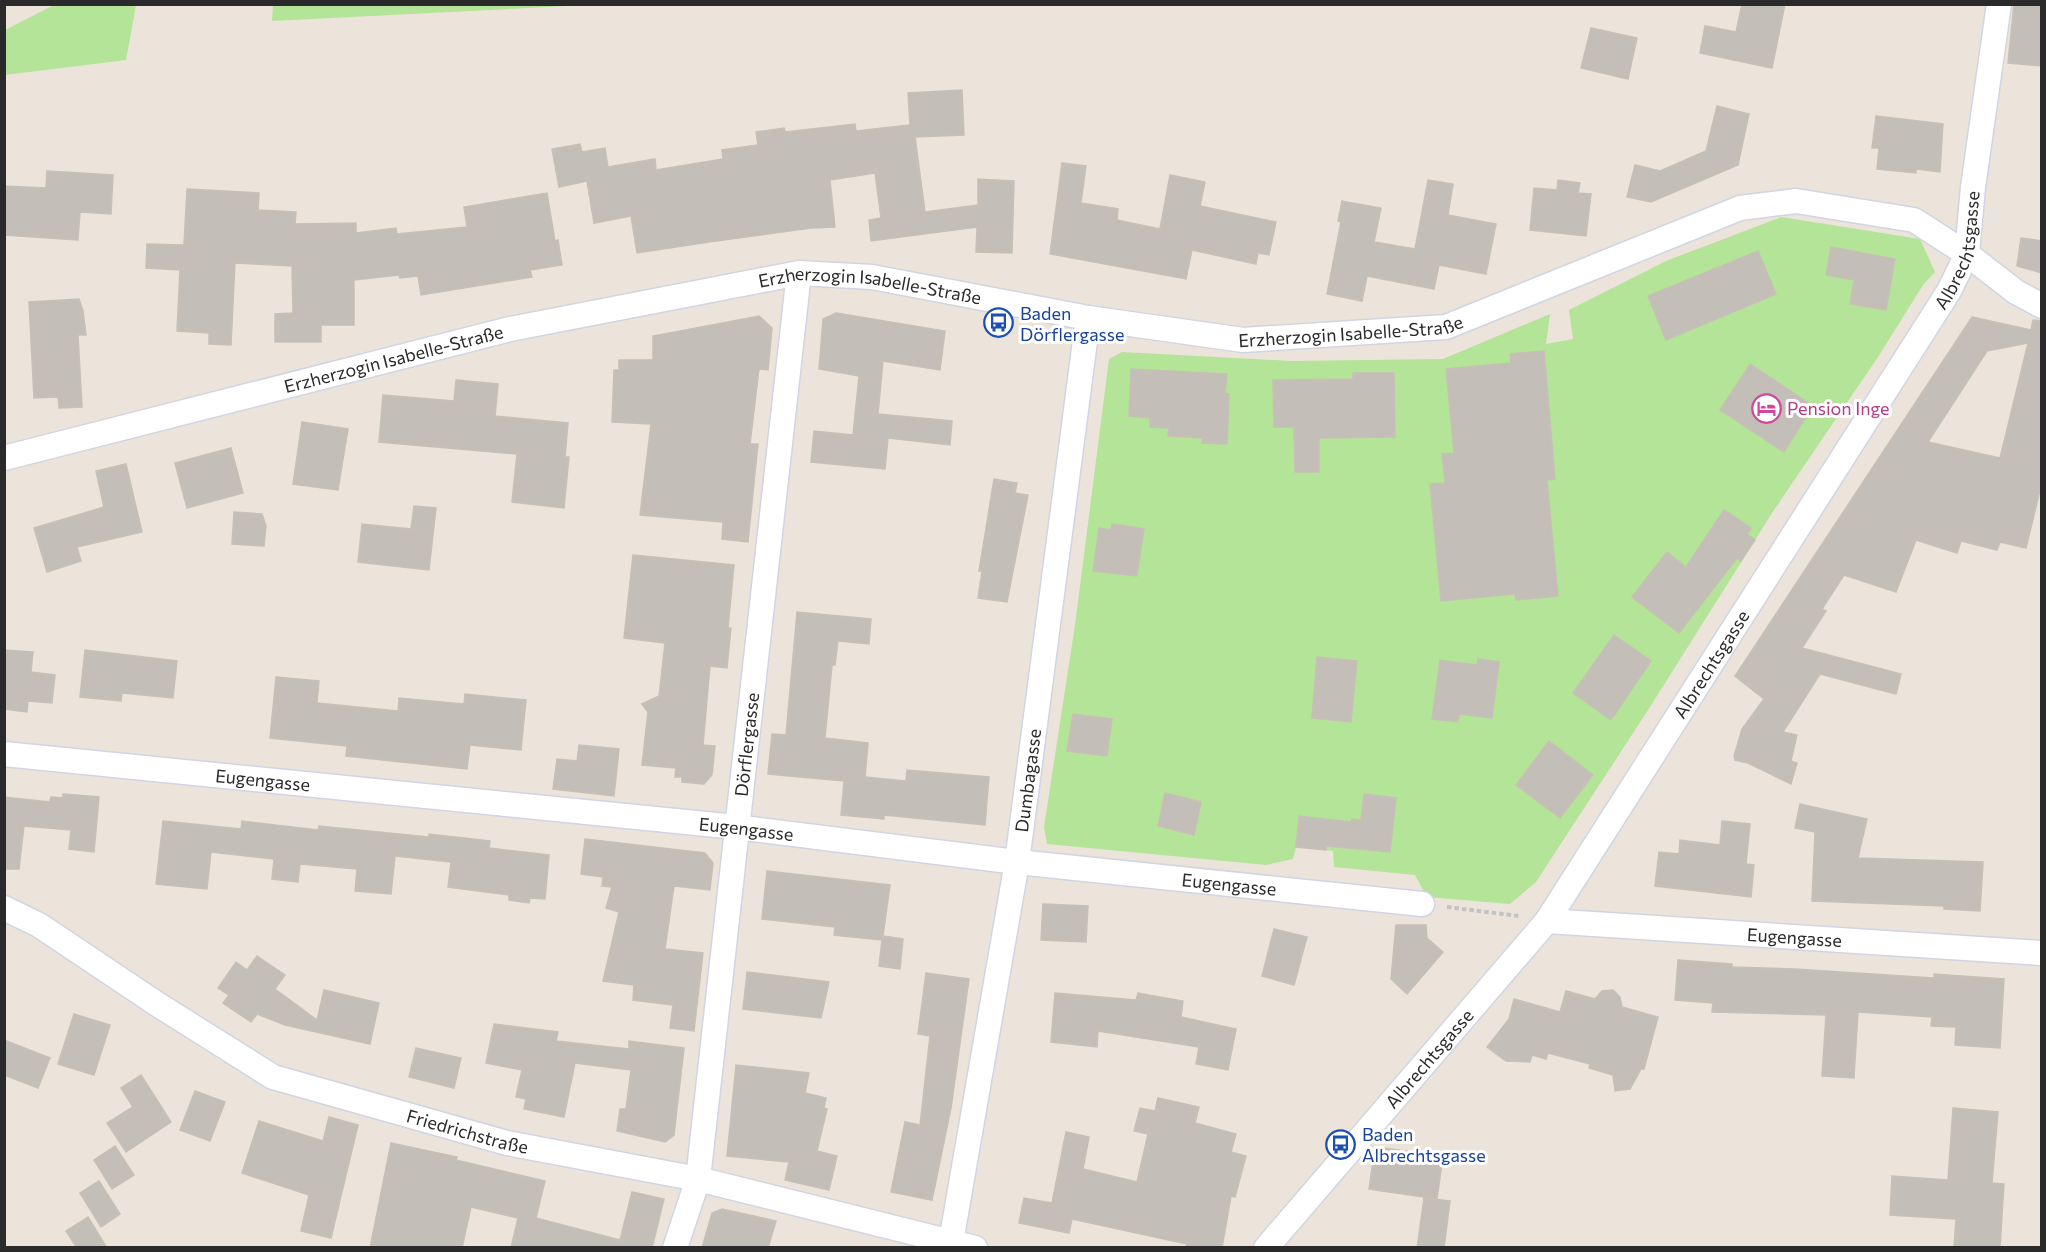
<svg xmlns="http://www.w3.org/2000/svg" width="2046" height="1252" font-family="Commissioner,sans-serif">
<style>
.green{fill:#b3e497}
.building{fill:#c4beb8;stroke:#c7c0b5;stroke-width:1.5;fill-rule:evenodd}
.lines{fill:none;stroke-linecap:round;stroke-linejoin:round}
.street-casing{stroke:#d0d5e3;stroke-width:27}
.path{stroke:#c3c3c3;stroke-width:4;stroke-dasharray:4.5 3;stroke-linecap:butt}
.street{stroke:#fff;stroke-width:24}
.labels{text-anchor:middle;dominant-baseline:central;stroke-width:6;stroke-linejoin:round;paint-order:stroke}
.street-label{font-size:18px;fill:#2a2a2a;stroke:#fff}
.transit-label{font-size:18px;fill:#164399;stroke:#fff;text-anchor:start}
.hotel-label{font-size:18px;fill:#b23c85;stroke:#fff;text-anchor:start}
</style>
<rect width="100%" height="100%" fill="#ece4db"/>
<g class="green">
<path d="M 273,4 L 587,4 L 587,5 L 272,21 Z"/>
<path d="M 54,5 L 136,5 L 126,60 L 5,75 L 5,30 Z"/>
<path d="M 1781,217 L 1920,239 L 1935,272 L 1923,285 L 1878,357 L 1774,510 L 1650,707 L 1536,882 L 1510,904 L 1427,897 L 1415,875 L 1334,867 L 1333,851 L 1296,847 L 1293,859 L 1266,865 L 1047,844 L 1044,827 L 1075,625 L 1109,359 L 1122,352 L 1292,361 L 1443,359 L 1550,314 L 1546,344 L 1573,339 L 1569,310 L 1666,261 Z"/>
</g>
<g class="building">
<path d="M 1742,4 L 1785,4 L 1772,68 L 1700,53 L 1705,26 L 1736,32 Z"/>
<path d="M 2014,4 L 2042,4 L 2042,66 L 2008,63 Z"/>
<path d="M 1591,28 L 1637,38 L 1628,79 L 1581,68 Z"/>
<path d="M 962,90 L 964,135 L 915,137 L 925,212 L 978,205 L 978,179 L 1014,181 L 1012,253 L 976,252 L 977,227 L 871,241 L 869,220 L 881,218 L 875,173 L 830,180 L 835,227 L 811,228 L 709,242 L 637,253 L 631,216 L 594,223 L 587,181 L 559,187 L 552,149 L 580,144 L 582,152 L 605,148 L 608,167 L 655,159 L 656,170 L 723,159 L 722,150 L 758,145 L 756,132 L 784,128 L 785,132 L 855,124 L 856,131 L 910,125 L 908,93 Z"/>
<path d="M 1717,106 L 1749,114 L 1738,165 L 1651,202 L 1627,197 L 1635,165 L 1660,171 L 1706,151 Z"/>
<path d="M 1876,116 L 1943,124 L 1940,172 L 1916,169 L 1916,173 L 1877,169 L 1879,148 L 1872,148 Z"/>
<path d="M 1062,163 L 1086,166 L 1081,203 L 1118,209 L 1117,220 L 1160,229 L 1170,175 L 1205,182 L 1200,206 L 1276,222 L 1269,255 L 1258,253 L 1256,264 L 1192,250 L 1186,279 L 1050,254 Z"/>
<path d="M 47,171 L 113,175 L 111,214 L 80,212 L 78,240 L 4,235 L 4,186 L 46,188 Z"/>
<path d="M 1428,180 L 1453,184 L 1448,215 L 1496,224 L 1486,274 L 1439,265 L 1434,289 L 1367,276 L 1362,301 L 1327,294 L 1341,222 L 1338,221 L 1342,201 L 1381,208 L 1374,242 L 1415,249 Z"/>
<path d="M 1558,180 L 1580,183 L 1578,193 L 1591,194 L 1586,236 L 1530,230 L 1534,188 L 1557,190 Z"/>
<path d="M 187,189 L 259,193 L 258,210 L 296,212 L 295,224 L 356,223 L 356,233 L 396,228 L 397,234 L 467,227 L 464,207 L 547,193 L 555,241 L 558,240 L 562,265 L 530,270 L 532,277 L 421,295 L 418,276 L 400,278 L 399,275 L 354,280 L 354,325 L 321,325 L 321,342 L 275,342 L 275,314 L 293,313 L 292,266 L 235,263 L 231,345 L 209,344 L 209,333 L 177,331 L 180,270 L 146,268 L 147,244 L 184,245 Z"/>
<path d="M 2021,238 L 2042,241 L 2042,273 L 2017,266 Z"/>
<path d="M 1831,247 L 1895,259 L 1886,310 L 1850,304 L 1854,280 L 1826,275 Z"/>
<path d="M 1758,251 L 1776,294 L 1666,340 L 1648,296 Z"/>
<path d="M 79,299 L 83,311 L 86,335 L 78,335 L 82,407 L 59,408 L 58,397 L 34,398 L 29,302 Z"/>
<path d="M 836,313 L 945,331 L 940,370 L 883,361 L 878,414 L 952,421 L 950,445 L 888,438 L 885,469 L 811,462 L 814,431 L 853,435 L 859,376 L 819,369 L 823,319 Z"/>
<path d="M 759,316 L 772,328 L 768,370 L 759,369 L 750,444 L 758,444 L 748,542 L 722,539 L 723,522 L 640,515 L 651,424 L 612,422 L 614,370 L 619,370 L 619,360 L 653,360 L 653,336 Z"/>
<path d="M 1972,317 L 2031,330 L 2033,320 L 2042,321 L 2042,482 L 2026,548 L 2000,542 L 1997,550 L 1961,541 L 1957,553 L 1916,540 L 1896,592 L 1844,575 L 1822,609 L 1826,611 L 1802,648 L 1901,674 L 1896,694 L 1820,674 L 1783,732 L 1797,735 L 1791,761 L 1797,763 L 1791,784 L 1748,763 L 1735,760 L 1734,756 L 1742,729 L 1764,699 L 1735,676 ZM 2028,343 L 2000,458 L 1928,442 L 1987,351 Z"/>
<path d="M 1544,351 L 1555,479 L 1547,480 L 1558,596 L 1516,600 L 1515,594 L 1441,601 L 1430,484 L 1445,483 L 1442,454 L 1454,453 L 1446,369 L 1511,363 L 1510,354 Z"/>
<path d="M 1750,364 L 1813,406 L 1784,452 L 1720,410 Z"/>
<path d="M 1131,369 L 1227,374 L 1225,393 L 1229,394 L 1227,444 L 1202,443 L 1203,438 L 1168,436 L 1169,428 L 1150,427 L 1150,418 L 1129,416 Z"/>
<path d="M 1353,373 L 1394,373 L 1395,437 L 1319,438 L 1319,472 L 1295,472 L 1294,427 L 1274,427 L 1273,380 L 1353,379 Z"/>
<path d="M 456,380 L 498,384 L 495,416 L 568,423 L 565,457 L 569,457 L 564,508 L 512,502 L 517,454 L 379,442 L 383,395 L 454,401 Z"/>
<path d="M 302,422 L 348,429 L 338,490 L 293,484 Z"/>
<path d="M 231,448 L 243,493 L 187,508 L 175,463 Z"/>
<path d="M 126,464 L 142,532 L 77,547 L 81,561 L 47,572 L 34,528 L 104,507 L 96,471 Z"/>
<path d="M 994,479 L 1017,483 L 1015,493 L 1028,495 L 1007,602 L 978,598 L 982,571 L 979,571 Z"/>
<path d="M 414,506 L 436,508 L 429,570 L 358,562 L 362,524 L 411,529 Z"/>
<path d="M 1724,510 L 1751,528 L 1747,534 L 1755,540 L 1741,561 L 1737,558 L 1679,633 L 1632,597 L 1667,552 L 1686,567 Z"/>
<path d="M 234,512 L 262,514 L 266,526 L 264,546 L 232,544 Z"/>
<path d="M 1112,524 L 1144,529 L 1137,576 L 1093,571 L 1099,528 L 1111,530 Z"/>
<path d="M 633,555 L 734,565 L 728,628 L 731,628 L 727,668 L 710,666 L 703,745 L 715,746 L 712,775 L 704,784 L 682,782 L 682,777 L 675,777 L 676,768 L 642,765 L 648,712 L 642,704 L 659,696 L 665,643 L 624,638 Z"/>
<path d="M 797,612 L 871,619 L 869,644 L 838,641 L 835,665 L 832,665 L 825,738 L 868,743 L 865,777 L 906,781 L 907,770 L 989,777 L 985,825 L 884,815 L 884,819 L 841,815 L 844,781 L 768,774 L 772,734 L 786,735 Z"/>
<path d="M 1614,635 L 1651,661 L 1611,720 L 1573,693 Z"/>
<path d="M 4,650 L 33,652 L 31,672 L 55,675 L 52,703 L 28,701 L 27,712 L 4,709 Z"/>
<path d="M 85,650 L 177,661 L 173,698 L 122,693 L 121,701 L 80,697 Z"/>
<path d="M 1317,657 L 1357,661 L 1351,722 L 1312,718 Z"/>
<path d="M 1478,659 L 1499,662 L 1492,718 L 1459,714 L 1458,722 L 1432,719 L 1440,660 L 1477,665 Z"/>
<path d="M 276,677 L 319,681 L 317,703 L 398,711 L 399,698 L 464,704 L 465,694 L 526,700 L 521,750 L 470,745 L 467,769 L 346,756 L 347,746 L 270,738 Z"/>
<path d="M 1073,714 L 1112,719 L 1107,756 L 1067,751 Z"/>
<path d="M 1549,741 L 1593,775 L 1560,818 L 1516,785 Z"/>
<path d="M 579,745 L 619,749 L 614,796 L 553,789 L 557,759 L 577,761 Z"/>
<path d="M 1165,793 L 1201,802 L 1194,835 L 1158,826 Z"/>
<path d="M 63,794 L 99,797 L 94,852 L 69,849 L 71,830 L 24,826 L 19,869 L 4,869 L 4,797 L 50,802 L 51,797 L 63,798 Z"/>
<path d="M 1364,794 L 1396,798 L 1390,852 L 1326,846 L 1326,850 L 1296,847 L 1299,816 L 1351,822 L 1352,819 L 1361,820 Z"/>
<path d="M 1800,804 L 1867,819 L 1858,858 L 1983,862 L 1980,911 L 1944,909 L 1944,906 L 1812,901 L 1815,832 L 1795,828 Z"/>
<path d="M 163,821 L 241,829 L 242,821 L 318,830 L 319,826 L 429,837 L 429,834 L 490,841 L 489,848 L 549,855 L 545,899 L 530,898 L 529,903 L 509,900 L 509,895 L 448,887 L 451,862 L 395,856 L 391,894 L 355,891 L 357,869 L 300,864 L 298,882 L 272,879 L 274,859 L 211,852 L 207,889 L 156,884 Z"/>
<path d="M 1722,821 L 1750,824 L 1746,864 L 1754,865 L 1751,897 L 1655,886 L 1659,852 L 1679,854 L 1680,840 L 1720,845 Z"/>
<path d="M 585,839 L 705,853 L 713,863 L 710,890 L 674,886 L 665,949 L 703,953 L 694,1031 L 670,1028 L 673,1005 L 633,1000 L 634,985 L 603,981 L 619,912 L 606,908 L 612,887 L 602,886 L 603,877 L 581,874 Z"/>
<path d="M 767,871 L 890,885 L 883,936 L 903,939 L 900,969 L 879,966 L 882,940 L 834,935 L 835,927 L 762,919 Z"/>
<path d="M 1043,904 L 1088,906 L 1086,942 L 1041,940 Z"/>
<path d="M 1396,925 L 1426,925 L 1427,938 L 1443,952 L 1407,994 L 1391,979 Z"/>
<path d="M 1274,929 L 1307,937 L 1294,985 L 1262,976 Z"/>
<path d="M 257,956 L 285,975 L 275,989 L 317,1020 L 324,990 L 379,1003 L 370,1044 L 285,1025 L 257,1014 L 251,1022 L 223,1003 L 229,995 L 218,988 L 236,962 L 247,970 Z"/>
<path d="M 1678,960 L 1732,964 L 1732,967 L 1795,969 L 1934,978 L 1934,974 L 2004,979 L 2000,1048 L 1955,1045 L 1956,1027 L 1931,1026 L 1932,1017 L 1858,1012 L 1854,1078 L 1822,1076 L 1826,1015 L 1712,1012 L 1713,1003 L 1675,1000 Z"/>
<path d="M 747,972 L 829,982 L 821,1018 L 743,1009 Z"/>
<path d="M 926,973 L 969,979 L 951,1108 L 932,1200 L 891,1192 L 905,1122 L 920,1125 L 930,1036 L 918,1034 Z"/>
<path d="M 1613,990 L 1620,997 L 1622,1007 L 1658,1017 L 1644,1069 L 1641,1069 L 1630,1089 L 1615,1091 L 1613,1075 L 1589,1068 L 1590,1064 L 1548,1053 L 1546,1059 L 1532,1055 L 1530,1062 L 1506,1061 L 1487,1047 L 1509,1019 L 1514,999 L 1560,1012 L 1566,991 L 1595,999 L 1602,991 Z"/>
<path d="M 1055,993 L 1136,1000 L 1138,993 L 1183,1001 L 1181,1017 L 1236,1029 L 1228,1070 L 1196,1064 L 1199,1047 L 1098,1031 L 1097,1047 L 1051,1042 Z"/>
<path d="M 74,1014 L 110,1025 L 94,1075 L 58,1064 Z"/>
<path d="M 494,1024 L 558,1032 L 556,1041 L 629,1049 L 629,1041 L 684,1048 L 674,1135 L 665,1142 L 617,1131 L 620,1109 L 626,1109 L 631,1070 L 575,1063 L 564,1117 L 524,1109 L 526,1099 L 516,1097 L 522,1070 L 486,1063 Z"/>
<path d="M 4,1040 L 50,1058 L 38,1088 L 4,1075 Z"/>
<path d="M 416,1048 L 461,1058 L 454,1088 L 409,1077 Z"/>
<path d="M 736,1065 L 809,1073 L 805,1093 L 826,1098 L 824,1108 L 827,1109 L 817,1151 L 837,1156 L 829,1190 L 785,1180 L 789,1162 L 727,1156 Z"/>
<path d="M 141,1075 L 171,1122 L 126,1152 L 107,1123 L 133,1107 L 121,1088 Z"/>
<path d="M 195,1091 L 225,1102 L 210,1141 L 180,1130 Z"/>
<path d="M 1158,1098 L 1199,1107 L 1195,1123 L 1236,1134 L 1231,1152 L 1246,1156 L 1235,1197 L 1231,1196 L 1222,1248 L 1186,1248 L 1187,1244 L 1072,1219 L 1069,1233 L 1019,1223 L 1024,1198 L 1052,1203 L 1066,1132 L 1089,1137 L 1083,1169 L 1137,1182 L 1148,1134 L 1134,1131 L 1140,1108 L 1155,1111 Z"/>
<path d="M 1953,1108 L 1998,1112 L 1992,1183 L 2004,1184 L 2000,1248 L 1954,1248 L 1956,1219 L 1890,1215 L 1892,1176 L 1948,1180 Z"/>
<path d="M 329,1117 L 358,1125 L 331,1238 L 301,1231 L 309,1195 L 242,1173 L 259,1121 L 323,1141 Z"/>
<path d="M 391,1143 L 457,1157 L 456,1160 L 545,1181 L 536,1218 L 620,1240 L 632,1192 L 664,1199 L 652,1248 L 511,1248 L 518,1218 L 471,1207 L 462,1248 L 370,1248 Z"/>
<path d="M 115,1146 L 134,1175 L 112,1189 L 94,1160 Z"/>
<path d="M 1375,1147 L 1443,1156 L 1437,1199 L 1369,1189 Z"/>
<path d="M 99,1181 L 120,1214 L 101,1227 L 80,1193 Z"/>
<path d="M 1424,1198 L 1450,1201 L 1444,1248 L 1417,1248 Z"/>
<path d="M 722,1209 L 776,1221 L 768,1248 L 702,1248 L 712,1213 Z"/>
<path d="M 88,1217 L 107,1248 L 77,1248 L 66,1231 Z"/>
</g>
<g class="lines">
<defs>
<g id="street">
<path id="s1" d="M 4,458 L 510,329 L 799,273 L 872,277 L 1088,318 L 1243,340 L 1446,327 L 1740,208 L 1796,201 L 1914,220 L 1967,254 L 2016,292 L 2042,306"/>
<path id="s2" d="M 4,754 L 736,827 L 1017,862 L 1422,904"/>
<path id="s3" d="M 4,908 L 39,925 L 157,1004 L 273,1077 L 507,1143 L 698,1179 L 975,1248"/>
<path id="s4" d="M 1547,921 L 2042,953"/>
<path id="s5" d="M 951,1242 L 1017,862 L 1088,318"/>
<path id="s6" d="M 675,1248 L 698,1179 L 799,273"/>
<path id="s7" d="M 1266,1248 L 1547,921 L 1949,291 L 1967,254 L 1973,187 L 1999,4"/>
</g>
</defs>
<use href="#street" class="street-casing"/>
<path class="path" d="M 1447,907 L 1519,916"/>
<use href="#street" class="street"/>
</g>
<defs>
<symbol id="bus-ring" viewBox="-11 -11 22 22"><circle r="9.5" fill="#fff" stroke="#1a4fb4" stroke-width="1.5"/><path d="M-5-6H5V4H4V6H2V4H-2V6H-4V4H-5ZM-3.5-4V0h7V-4ZM-3.5 1.2v1.5H-2V1.2ZM2 1.2v1.5H3.5V1.2Z" fill="#1a4fb4"/></symbol>
<symbol id="hotel-ring" viewBox="-11 -11 22 22"><circle r="9.5" fill="#fff" stroke="#d1479c" stroke-width="1.5"/><path d="M-6-4.5h1.5V1H6V5H4.5V3h-9V5H-6ZM-4 0a1.8 1.8 0 1 1 3.6 0ZM.5 0V-2.5h3Q6-2.5 6 0Z" fill="#d1479c"/></symbol>
</defs>
<g fill-rule="evenodd">
<use href="#bus-ring" x="982" y="306" width="33" height="33"/>
<use href="#hotel-ring" x="1750" y="392" width="33" height="33"/>
<use href="#bus-ring" x="1324" y="1128" width="33" height="33"/>
</g>
<g class="labels">
<g class="street-label">
<text stroke="none"><textPath href="#s7" startOffset="1221">Albrechtsgasse</textPath></text>
<text stroke="none"><textPath href="#s1" startOffset="888">Erzherzogin Isabelle-Straße</textPath></text>
<text stroke="none"><textPath href="#s1" startOffset="1374">Erzherzogin Isabelle-Straße</textPath></text>
<text stroke="none"><textPath href="#s1" startOffset="402">Erzherzogin Isabelle-Straße</textPath></text>
<text stroke="none"><textPath href="#s7" startOffset="736">Albrechtsgasse</textPath></text>
<text stroke="none"><textPath href="#s6" startOffset="510">Dörflergasse</textPath></text>
<text stroke="none"><textPath href="#s2" startOffset="260">Eugengasse</textPath></text>
<text stroke="none"><textPath href="#s5" startOffset="468">Dumbagasse</textPath></text>
<text stroke="none"><textPath href="#s2" startOffset="746">Eugengasse</textPath></text>
<text stroke="none"><textPath href="#s2" startOffset="1232">Eugengasse</textPath></text>
<text stroke="none"><textPath href="#s4" startOffset="248">Eugengasse</textPath></text>
<text stroke="none"><textPath href="#s7" startOffset="250">Albrechtsgasse</textPath></text>
<text stroke="none"><textPath href="#s3" startOffset="520">Friedrichstraße</textPath></text>
</g>
<g class="transit-label">
<text x="1020" y="313">Baden<tspan x="1020" dy="21">Dörflergasse</tspan></text>
<text x="1362" y="1134">Baden<tspan x="1362" dy="21">Albrechtsgasse</tspan></text>
</g>
<g class="hotel-label">
<text x="1787" y="408">Pension Inge</text>
</g>
</g>
<rect width="2046" height="1252" fill="none" stroke="#2a2a2a" stroke-width="12"/>
</svg>
